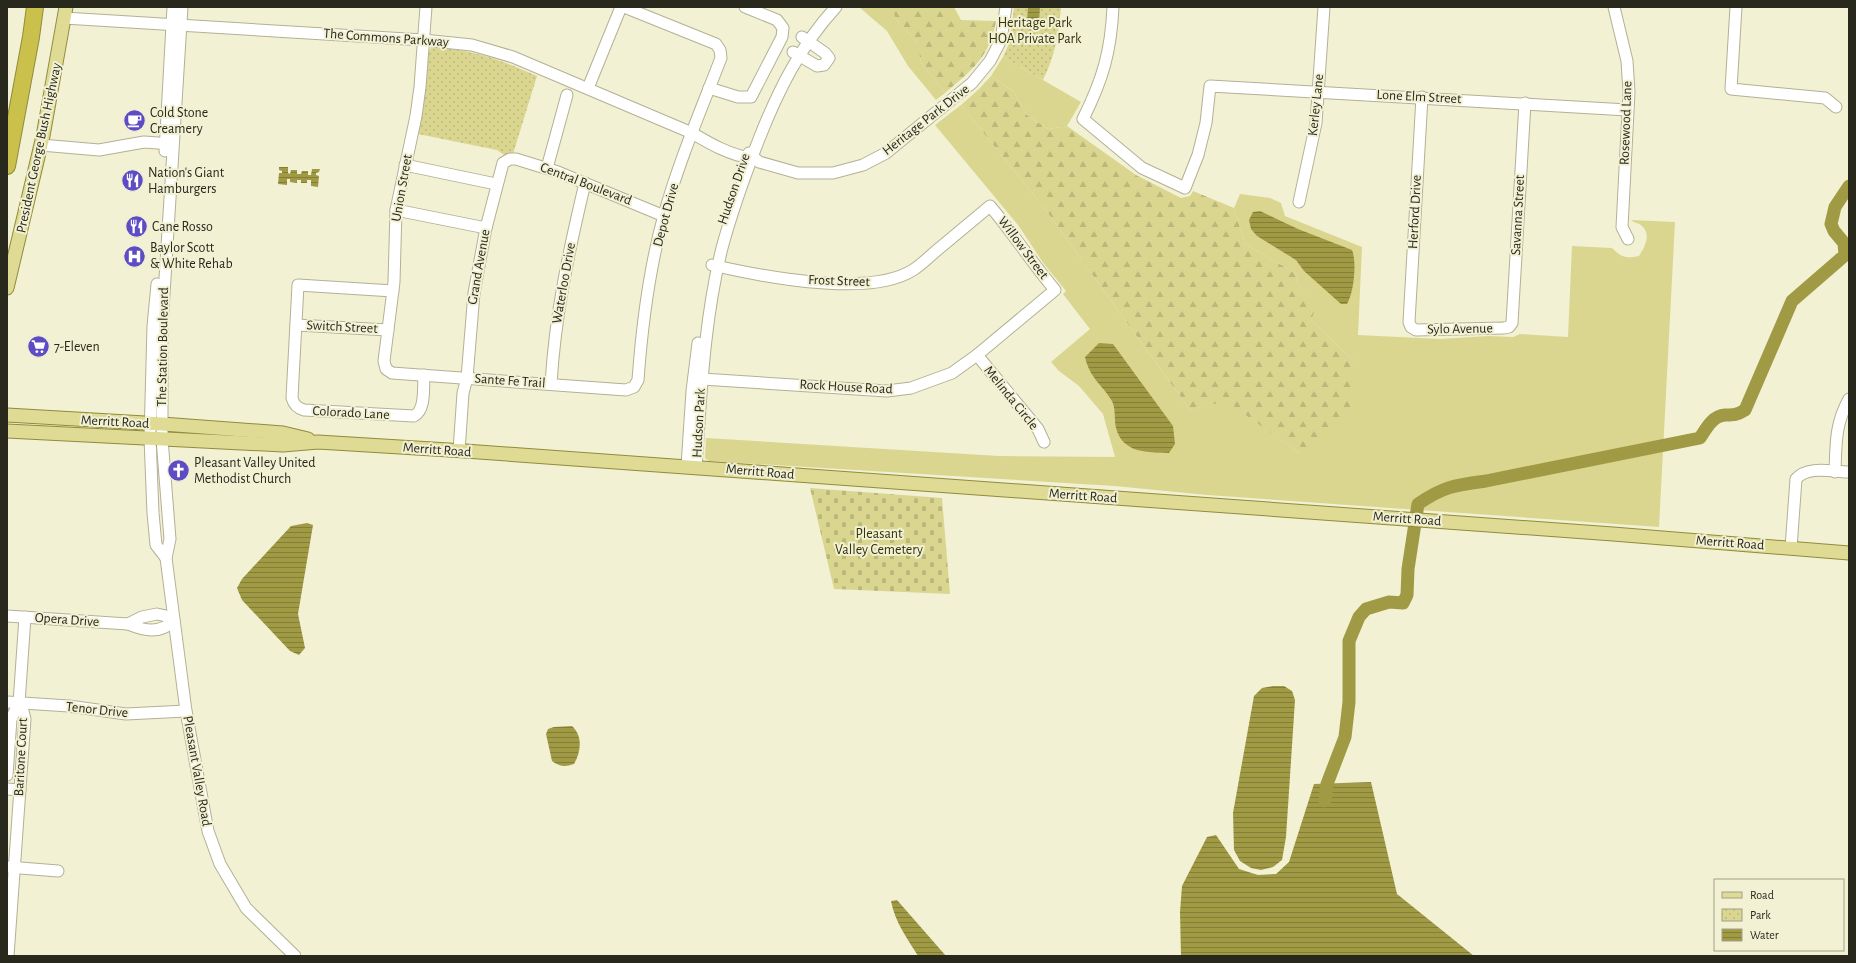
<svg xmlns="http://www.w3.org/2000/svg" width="1856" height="963" font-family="'Alegreya Sans',sans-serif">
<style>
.grass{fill:#dad690}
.forest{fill:url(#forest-firs)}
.cemetery{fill:url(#cemetery-stones)}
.park{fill:url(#park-dots)}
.water{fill:url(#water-rules)}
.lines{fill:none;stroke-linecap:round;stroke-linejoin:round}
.river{stroke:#a19a44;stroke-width:13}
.minor-casing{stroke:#b2b195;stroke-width:13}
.major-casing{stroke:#918b3c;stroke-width:15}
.highway-casing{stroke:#918b3c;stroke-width:18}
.minor{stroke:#fff;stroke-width:11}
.major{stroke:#dfda94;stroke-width:13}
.highway{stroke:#cac14d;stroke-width:16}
.labels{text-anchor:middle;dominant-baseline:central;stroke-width:4;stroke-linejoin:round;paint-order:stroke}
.park-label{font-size:14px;fill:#34310b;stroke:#f2f1d4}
.street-label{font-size:14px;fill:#28281d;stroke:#f2f1d4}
.poi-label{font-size:14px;fill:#28281d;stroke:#f2f1d4;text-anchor:start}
</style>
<defs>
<pattern id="forest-firs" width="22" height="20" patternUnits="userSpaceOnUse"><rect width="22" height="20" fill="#dad690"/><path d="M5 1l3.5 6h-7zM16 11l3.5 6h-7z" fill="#bbb87c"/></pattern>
<pattern id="cemetery-stones" width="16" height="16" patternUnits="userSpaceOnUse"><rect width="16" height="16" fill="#dad690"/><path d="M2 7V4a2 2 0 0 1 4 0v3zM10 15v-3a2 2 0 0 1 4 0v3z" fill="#bbb87c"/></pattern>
<pattern id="park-dots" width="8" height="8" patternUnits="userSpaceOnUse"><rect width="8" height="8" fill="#dad690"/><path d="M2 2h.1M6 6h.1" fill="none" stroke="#bbb87c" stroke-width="1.8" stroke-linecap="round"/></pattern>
<pattern id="water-rules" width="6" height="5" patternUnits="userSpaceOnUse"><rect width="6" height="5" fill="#a19a44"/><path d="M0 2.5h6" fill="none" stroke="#837e38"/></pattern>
</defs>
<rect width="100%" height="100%" fill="#f2f1d4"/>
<g class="grass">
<path d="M 859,7 L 890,7 L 891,8 L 898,22 L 919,44 L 921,63 L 945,93 L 936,100 L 908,66 L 887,31 Z"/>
<path d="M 1003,57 L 1081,102 L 1067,126 L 1048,129 L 1027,115 L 1013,91 L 991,76 Z"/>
<path d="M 961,105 L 1045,209 L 1190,410 L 1226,400 L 1299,453 L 1354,361 L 1311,320 L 1316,305 L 1298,285 L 1297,274 L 1245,244 L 1234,208 L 1240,194 L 1270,198 L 1281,203 L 1285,216 L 1362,247 L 1358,335 L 1440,339 L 1488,336 L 1513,337 L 1520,334 L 1568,337 L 1572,246 L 1612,248 C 1621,257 1626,259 1639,256 C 1644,248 1652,235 1642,226 C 1639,223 1634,223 1631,220 L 1675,222 L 1659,527 L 1207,495 L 1115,486 L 709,461 L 705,458 L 706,438 L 999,456 L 1115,457 L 1103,414 L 1079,386 L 1059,371 L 1051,362 L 1090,329 L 1063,294 L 1066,291 L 1044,264 L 1018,225 L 935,125 Z"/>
</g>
<g class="forest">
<path d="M 890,7 L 954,7 L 961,20 L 996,21 C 990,57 971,71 945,93 L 921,63 L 918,43 L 898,22 Z"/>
<path d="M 991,76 L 1013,91 L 1027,115 L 1048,129 L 1067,126 L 1136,175 L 1181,198 L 1190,196 L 1193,191 L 1234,208 L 1245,244 L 1297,274 L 1298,285 L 1317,305 L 1311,320 L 1354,361 L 1351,409 L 1299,453 L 1226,401 L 1190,410 L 1045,209 L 961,105 L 979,89 Z"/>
</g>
<path class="cemetery" d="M 810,488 L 942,498 L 950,594 L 834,589 Z"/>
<g class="park">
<path d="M 1014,7 L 1061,7 C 1059,33 1055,56 1043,80 L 1003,57 L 1010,41 Z"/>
<path d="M 431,48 C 470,48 502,60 537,76 L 513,154 L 504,155 L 497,150 L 418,134 L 428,52 Z"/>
</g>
<g class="water">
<path d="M 1028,7 L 1040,7 L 1039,23 L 1027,22 Z"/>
<path d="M 279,167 L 288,167 L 288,173 L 290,174 L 291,170 L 297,170 L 297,174 L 301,174 L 302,171 L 308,171 L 308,175 L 311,175 L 312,169 L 320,169 L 319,172 L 316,173 L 316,175 L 319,176 L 318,187 L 311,186 L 311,180 L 307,180 L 307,183 L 301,183 L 301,180 L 297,180 L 297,183 L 290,182 L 290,179 L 287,179 L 287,185 L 278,184 L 279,173 L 282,173 L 282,171 L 279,170 Z"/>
<path d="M 1260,211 L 1298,229 L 1352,250 C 1357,262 1354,292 1347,304 L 1341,304 L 1304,271 L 1296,260 L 1257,236 L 1251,229 L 1249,220 L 1253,212 Z"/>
<path d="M 1099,343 L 1113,344 L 1173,426 L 1175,444 L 1169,453 C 1148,452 1123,454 1116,428 C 1114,420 1116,409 1112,401 C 1102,384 1090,379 1085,357 Z"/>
<path d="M 307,523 L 313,525 L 298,614 L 305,648 L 299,655 L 290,651 L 242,600 L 237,588 L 242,579 L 291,526 Z"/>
<path d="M 1273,686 L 1284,686 L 1292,691 L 1295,700 L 1286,837 L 1282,860 L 1273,867 L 1261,870 L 1251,868 L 1240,861 L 1234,850 L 1233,813 L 1254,696 L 1262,688 Z"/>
<path d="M 572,726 C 583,736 581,752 574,764 C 565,767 560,767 552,761 L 546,734 L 548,729 L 554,727 Z"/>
<path d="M 1371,782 L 1397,894 L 1474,956 L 1181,956 L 1180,912 L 1182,886 L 1207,837 L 1216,835 L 1239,869 L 1258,875 L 1276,874 L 1289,862 L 1314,784 Z"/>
<path d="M 897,900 L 946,956 L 918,956 C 907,938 895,922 891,901 Z"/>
</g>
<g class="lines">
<path class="river" d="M 1325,801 L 1327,784 L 1345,737 L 1349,702 L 1349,641 L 1359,617 L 1366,609 L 1389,602 L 1403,603 L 1407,595 L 1408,569 L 1418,504 C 1444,486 1456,485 1486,481 L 1700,438 C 1706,429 1712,416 1725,415 C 1734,415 1737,415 1745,410 L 1792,301 L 1845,255 L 1844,243 L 1834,231 L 1831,224 L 1835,207 L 1849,186"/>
<defs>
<g id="minor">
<path d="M 182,7 L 162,326 L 162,439 L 170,539 L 166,558 L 186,711 L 208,831 L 220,864 L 246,908 L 295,956"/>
<path d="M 426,7 L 420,87 L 416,116 L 396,210 L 394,282 L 384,361 L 386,369 L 392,373 L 626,390 L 634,387 L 638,380 C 642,325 649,269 664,215 C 679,161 701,110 721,58 L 720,50 L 716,44 L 624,7"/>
<path d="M 1113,7 C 1111,51 1103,79 1083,119 L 1142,168 L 1185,188 L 1198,155 L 1206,123 L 1210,86 L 1627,110"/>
<path d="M 1614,7 L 1627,61 L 1629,92 L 1622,227 L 1628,239"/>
<path d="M 1736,7 L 1731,89 L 1825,98 L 1836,107"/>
<path d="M 64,18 L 423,40 L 472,45 L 513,57 L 692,133 C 709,143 731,156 752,158"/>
<path d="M 793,52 L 817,66 L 824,65 L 829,58 L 825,53 L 802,37"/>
<path d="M 588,88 L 621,7"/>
<path d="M 709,88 L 738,97 L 751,97 L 782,37 L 783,28 L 777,20 L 745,7"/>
<path d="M 1422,97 L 1409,322 L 1411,327 L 1416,330 L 1504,328 L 1509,327 L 1512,323 L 1525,103"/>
<path d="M 41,145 L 99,150 L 144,142 L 172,144"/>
<path d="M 165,151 L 173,7"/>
<path d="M 749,153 L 759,162 L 798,173 L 833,173 L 863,165 L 886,153 L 972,83 L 990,61 L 1001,40 L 1006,7"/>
<path d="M 405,165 L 496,184"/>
<path d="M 547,168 L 567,95"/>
<path d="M 1299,202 L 1316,123 L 1324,7"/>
<path d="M 396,210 L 486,228"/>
<path d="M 157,284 L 153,326 L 150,438 L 153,513 L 156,545 L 166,558"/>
<path d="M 393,291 L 298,285 L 292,398 C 294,405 297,408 304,410 L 414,416 C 426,410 423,387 424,375"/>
<path d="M 296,325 L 388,330"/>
<path d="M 977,355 L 1038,429 L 1044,442"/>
<path d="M 702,379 L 887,391 L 911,388 L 952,373 L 977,355 L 1055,290 C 1032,263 1013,233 990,206 C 972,221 954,236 936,251 C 929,257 921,265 913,270 C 869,298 760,276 712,265"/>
<path d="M 551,384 C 555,315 569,250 585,183"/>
<path d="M 459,451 L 463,393 L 467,378 L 474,293 L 486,228 L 503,163 L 510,159 L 516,159 L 558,172 L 664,216"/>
<path d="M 687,466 L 692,391 L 698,343"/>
<path d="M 696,467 C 701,394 704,320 722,248 C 732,211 745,175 759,139 C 778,91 800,46 836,7"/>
<path d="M 1835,472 C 1836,444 1835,424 1849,399"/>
<path d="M 1791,548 L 1796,479 C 1808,465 1833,472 1849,472"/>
<path d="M 157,614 L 166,616 L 174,621 C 159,634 145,631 128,624 L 142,617 Z"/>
<path d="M 7,616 L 128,624"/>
<path d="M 7,702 L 69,706 L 126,714 L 186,711"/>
<path d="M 7,775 L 11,719 L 19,703 L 25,617"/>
<path d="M 7,789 L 20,790"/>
<path d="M 8,867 L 58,871"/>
<path d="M 8,956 L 25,719 L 23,711 L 19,703"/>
</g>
<g id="major">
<path d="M 7,288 L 43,136 L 66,7"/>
<path d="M 7,415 L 162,424 L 283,433 L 308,439"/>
<path d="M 7,431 L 283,445 L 318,442 L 465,451 L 1613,534 L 1849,553"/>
</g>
<path id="highway" d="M 7,166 L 31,37 L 35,7"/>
</defs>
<use href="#minor" class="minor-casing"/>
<use href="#major" class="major-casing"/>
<use href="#highway" class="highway-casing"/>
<use href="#minor" class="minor"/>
<use href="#major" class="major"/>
<use href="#highway" class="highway"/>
</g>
<defs>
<symbol id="cafe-disc" viewBox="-11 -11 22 22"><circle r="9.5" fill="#5e4cc4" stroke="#f2f1d4"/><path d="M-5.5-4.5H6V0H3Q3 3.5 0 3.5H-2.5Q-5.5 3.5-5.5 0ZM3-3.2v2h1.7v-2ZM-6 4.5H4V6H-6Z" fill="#fff"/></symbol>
<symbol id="restaurant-disc" viewBox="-11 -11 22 22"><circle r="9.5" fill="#5e4cc4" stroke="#f2f1d4"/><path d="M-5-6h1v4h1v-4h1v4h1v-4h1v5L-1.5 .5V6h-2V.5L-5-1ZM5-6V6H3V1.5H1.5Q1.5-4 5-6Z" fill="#fff"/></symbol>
<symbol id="hospital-disc" viewBox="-11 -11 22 22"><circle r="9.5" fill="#5e4cc4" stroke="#f2f1d4"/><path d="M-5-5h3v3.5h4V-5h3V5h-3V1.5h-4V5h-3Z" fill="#fff"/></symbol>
<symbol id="supermarket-disc" viewBox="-11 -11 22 22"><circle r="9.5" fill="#5e4cc4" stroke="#f2f1d4"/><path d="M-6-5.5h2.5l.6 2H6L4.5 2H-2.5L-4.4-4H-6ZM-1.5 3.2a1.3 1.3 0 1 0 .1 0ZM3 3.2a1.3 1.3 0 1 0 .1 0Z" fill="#fff"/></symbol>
<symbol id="church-disc" viewBox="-11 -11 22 22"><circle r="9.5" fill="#5e4cc4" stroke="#f2f1d4"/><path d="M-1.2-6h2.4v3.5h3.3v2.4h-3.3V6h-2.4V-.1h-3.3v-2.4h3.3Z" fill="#fff"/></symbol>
</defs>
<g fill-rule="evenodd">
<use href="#cafe-disc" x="122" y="108" width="25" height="25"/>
<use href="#restaurant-disc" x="120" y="168" width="25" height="25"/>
<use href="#restaurant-disc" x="124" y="214" width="25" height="25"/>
<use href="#hospital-disc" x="122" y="244" width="25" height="25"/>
<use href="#supermarket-disc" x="26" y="334" width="25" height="25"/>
<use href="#church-disc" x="166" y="458" width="25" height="25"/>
</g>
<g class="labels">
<g class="park-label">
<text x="1035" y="23">Heritage Park<tspan x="1035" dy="16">HOA Private Park</tspan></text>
<text x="879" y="534">Pleasant<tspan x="879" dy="16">Valley Cemetery</tspan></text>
</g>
<g class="street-label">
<text transform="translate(386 38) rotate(4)">The Commons Parkway</text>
<text transform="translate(1419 97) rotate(3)">Lone Elm Street</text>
<text transform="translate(1316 105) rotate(-84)">Kerley Lane</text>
<text transform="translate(926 120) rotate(-38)">Heritage Park Drive</text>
<text transform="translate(1626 123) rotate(-88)">Rosewood Lane</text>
<text transform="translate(39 148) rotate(-78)">President George Bush Highway</text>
<text transform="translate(586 184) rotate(21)">Central Boulevard</text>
<text transform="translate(402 188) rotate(-80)">Union Street</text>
<text transform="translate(734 189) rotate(-71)">Hudson Drive</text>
<text transform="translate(1415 212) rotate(-87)">Herford Drive</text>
<text transform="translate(666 215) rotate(-75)">Depot Drive</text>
<text transform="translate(1518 215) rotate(-87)">Savanna Street</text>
<text transform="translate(1023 248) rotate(53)">Willow Street</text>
<text transform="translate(479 267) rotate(-80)">Grand Avenue</text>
<text transform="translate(839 281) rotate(2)">Frost Street</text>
<text transform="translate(564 283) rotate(-80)">Waterloo Drive</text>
<text transform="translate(342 327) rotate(3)">Switch Street</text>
<text transform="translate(1460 329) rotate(-1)">Sylo Avenue</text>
<text transform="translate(163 347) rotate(-89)">The Station Boulevard</text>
<text transform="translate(510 381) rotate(4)">Sante Fe Trail</text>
<text transform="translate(846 387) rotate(3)">Rock House Road</text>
<text transform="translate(1011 398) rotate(51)">Melinda Circle</text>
<text transform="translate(351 413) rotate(3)">Colorado Lane</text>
<text transform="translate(115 422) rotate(3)">Merritt Road</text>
<text transform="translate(699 423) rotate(-87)">Hudson Park</text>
<text transform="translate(437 450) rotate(4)">Merritt Road</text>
<text transform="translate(760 472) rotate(5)">Merritt Road</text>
<text transform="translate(1083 496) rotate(4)">Merritt Road</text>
<text transform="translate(1407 519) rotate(4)">Merritt Road</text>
<text transform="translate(1730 543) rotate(4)">Merritt Road</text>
<text transform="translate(67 620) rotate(4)">Opera Drive</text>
<text transform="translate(97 710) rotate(6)">Tenor Drive</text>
<text transform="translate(21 757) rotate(-87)">Baritone Court</text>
<text transform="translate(197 771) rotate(80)">Pleasant Valley Road</text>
</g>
<g class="poi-label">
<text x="150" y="113">Cold Stone<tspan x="150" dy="16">Creamery</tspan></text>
<text x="148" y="173">Nation's Giant<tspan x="148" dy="16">Hamburgers</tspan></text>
<text x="152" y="227">Cane Rosso</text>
<text x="150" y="248">Baylor Scott<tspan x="150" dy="16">&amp; White Rehab</tspan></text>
<text x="54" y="347">7-Eleven</text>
<text x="194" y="463">Pleasant Valley United<tspan x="194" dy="16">Methodist Church</tspan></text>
</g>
</g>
<rect width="1856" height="963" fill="none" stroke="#28281d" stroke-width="16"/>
<rect x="1714" y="879" width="130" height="72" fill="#f2f1d4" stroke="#a1a18b"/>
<rect x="1722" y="892" width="20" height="6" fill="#dfda94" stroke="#a1a18b"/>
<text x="1750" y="899" font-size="12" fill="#28281d">Road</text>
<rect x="1722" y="909" width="20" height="12" fill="url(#park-dots)" stroke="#a1a18b"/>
<text x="1750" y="919" font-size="12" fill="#28281d">Park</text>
<rect x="1722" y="929" width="20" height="12" fill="url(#water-rules)" stroke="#a1a18b"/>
<text x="1750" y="939" font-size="12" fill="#28281d">Water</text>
</svg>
